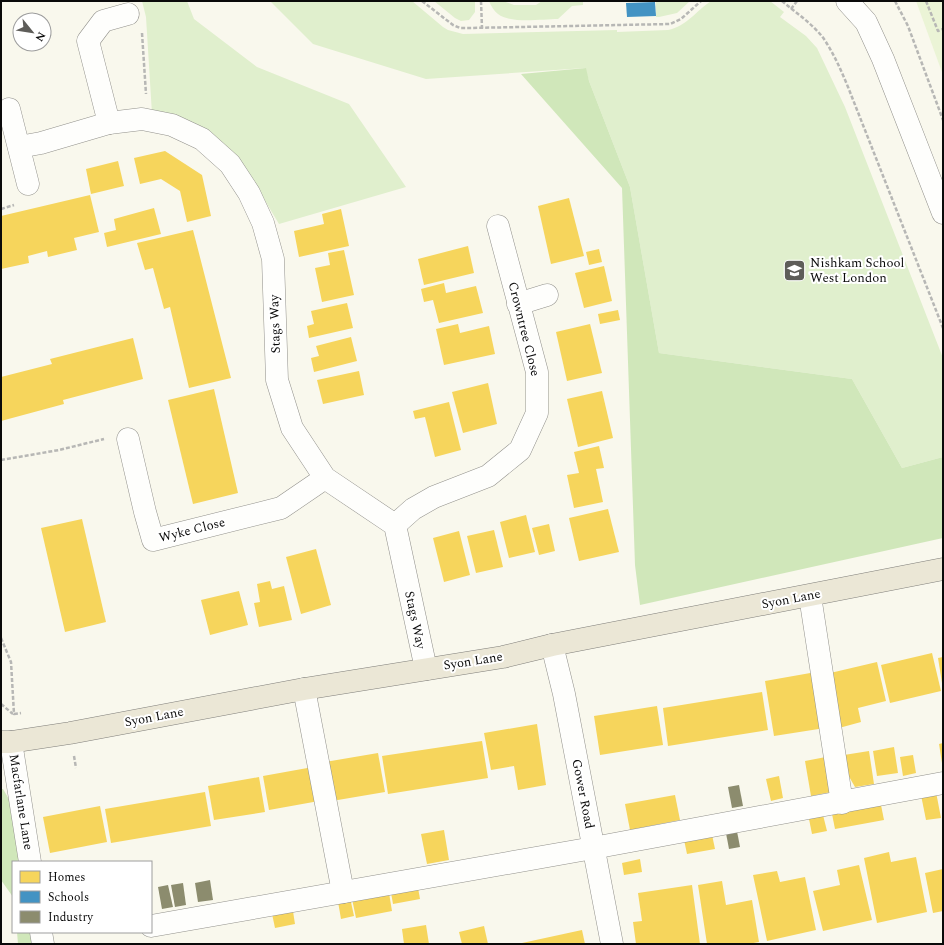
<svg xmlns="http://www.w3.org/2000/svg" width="944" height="945" font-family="Spectral,serif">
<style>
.green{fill:#e0efcd}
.forest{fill:#d0e7ba}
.pitch{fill:#ebf4d6}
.homes{fill:#f6d55c}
.schools{fill:#4393c3}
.industry{fill:#8c8c6e}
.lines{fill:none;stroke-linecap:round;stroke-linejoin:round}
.minor-casing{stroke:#92918c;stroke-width:23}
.major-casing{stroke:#7f7e7a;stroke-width:23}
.path{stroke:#b7b7b5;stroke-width:2.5;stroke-dasharray:4 2;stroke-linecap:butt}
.minor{stroke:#fefefc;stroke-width:22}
.major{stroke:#ebe7d6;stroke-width:22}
.labels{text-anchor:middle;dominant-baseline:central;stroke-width:4;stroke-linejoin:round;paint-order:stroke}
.poi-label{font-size:13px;fill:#0a0a0a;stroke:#fff;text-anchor:start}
.street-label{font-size:13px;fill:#0a0a0a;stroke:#fff}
</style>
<rect width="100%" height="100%" fill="#f9f8ed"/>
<g class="green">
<path d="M 142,1 L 187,1 L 194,19 L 257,67 L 349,104 L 406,187 L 279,224 L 246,169 L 152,114 L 146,17 Z"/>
<path d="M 270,1 L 412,1 L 443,27 L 448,30 L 463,34 L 617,30 L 617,32 L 668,30 C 687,26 696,11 711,1 L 735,2 L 770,1 L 784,12 L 780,17 L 806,36 L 817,48 L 845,107 L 943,358 L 943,457 L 902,468 L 852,379 L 659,353 L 630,187 L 589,81 L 585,68 L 426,79 L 313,44 Z"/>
<path d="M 434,1 L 475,1 L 475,12 L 469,20 L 461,21 L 455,18 Z"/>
<path d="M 489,1 L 503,1 L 514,5 L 536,5 L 542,1 L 583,1 L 583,5 L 572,6 L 558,19 C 542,19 511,24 498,14 C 494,11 491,6 489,1 Z"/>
<path d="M 656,1 L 690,1 L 677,13 L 659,17 L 656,17 Z"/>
</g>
<g class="forest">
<path d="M 586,68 L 589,81 L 630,187 L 659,353 L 852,379 L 902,468 L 943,457 L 943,538 L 640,605 L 635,565 L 622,188 L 521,74 Z"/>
<path d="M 1,789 L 3,789 L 13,806 L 23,862 L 13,862 L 13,897 L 1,880 Z"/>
<path d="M 17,932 L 33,932 L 34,944 L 18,944 Z"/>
</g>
<path class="pitch" d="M 916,1 L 943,1 L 943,75 Z"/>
<g class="homes">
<path d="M 165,151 L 202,175 L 211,216 L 187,222 L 180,191 L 161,179 L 140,184 L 134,158 Z"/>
<path d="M 118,161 L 124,186 L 91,194 L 86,169 Z"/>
<path d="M 90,195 L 99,232 L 74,238 L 77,250 L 48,257 L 47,251 L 28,256 L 29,263 L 1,269 L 1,216 Z"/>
<path d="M 569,198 L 584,256 L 551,264 L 538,206 Z"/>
<path d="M 154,208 L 161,234 L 107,247 L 104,233 L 116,230 L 114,219 Z"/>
<path d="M 341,209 L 349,246 L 299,257 L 294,231 L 324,224 L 322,214 Z"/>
<path d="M 193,230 L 231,378 L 189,388 L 170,307 L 164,309 L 153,268 L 145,270 L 137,243 Z"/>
<path d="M 468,246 L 474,273 L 424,285 L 418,259 Z"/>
<path d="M 599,249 L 602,262 L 589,265 L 586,252 Z"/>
<path d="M 344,250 L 354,295 L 322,302 L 315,268 L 330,265 L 328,253 Z"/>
<path d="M 604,266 L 612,301 L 584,308 L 575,273 Z"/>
<path d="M 444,283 L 446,293 L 476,286 L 483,313 L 439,323 L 433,300 L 424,302 L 421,289 Z"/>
<path d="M 347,303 L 353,328 L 309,338 L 307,326 L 314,324 L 311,311 Z"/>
<path d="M 618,310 L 620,320 L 600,324 L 598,314 Z"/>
<path d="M 458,324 L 460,333 L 489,326 L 495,354 L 444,365 L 436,329 Z"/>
<path d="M 590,324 L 602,373 L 567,381 L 556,332 Z"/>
<path d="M 351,337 L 357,361 L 314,372 L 311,358 L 319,356 L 316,346 Z"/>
<path d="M 133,338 L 143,379 L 63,400 L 64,404 L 1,421 L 1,377 L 52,364 L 50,359 Z"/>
<path d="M 359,371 L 364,395 L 323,404 L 317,380 Z"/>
<path d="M 488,383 L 497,424 L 463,433 L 452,392 Z"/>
<path d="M 214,389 L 238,493 L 193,504 L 168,400 Z"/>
<path d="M 602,391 L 613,438 L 578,447 L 567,399 Z"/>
<path d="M 449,402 L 461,450 L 435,457 L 425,417 L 415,419 L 413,411 Z"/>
<path d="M 599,446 L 604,468 L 596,469 L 603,502 L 574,508 L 567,475 L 579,473 L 574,452 Z"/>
<path d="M 608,509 L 619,552 L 579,561 L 569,518 Z"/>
<path d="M 526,515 L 535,552 L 509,558 L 500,522 Z"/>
<path d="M 82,519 L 106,622 L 65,632 L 41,528 Z"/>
<path d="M 549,524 L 555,551 L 539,555 L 532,528 Z"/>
<path d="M 494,530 L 503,567 L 476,573 L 467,536 Z"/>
<path d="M 459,531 L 470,575 L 444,582 L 433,538 Z"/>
<path d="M 316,549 L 331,605 L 301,614 L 286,557 Z"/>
<path d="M 270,581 L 272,589 L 284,586 L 292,620 L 259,627 L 254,603 L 260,602 L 257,584 Z"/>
<path d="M 239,591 L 248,625 L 210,635 L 201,600 Z"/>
<path d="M 932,653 L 941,691 L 890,703 L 881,665 Z"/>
<path d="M 943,657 L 943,682 L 942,683 L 938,658 Z"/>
<path d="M 877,662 L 886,701 L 858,708 L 861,722 L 839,728 L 826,674 Z"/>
<path d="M 816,672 L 825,728 L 774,736 L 765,681 Z"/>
<path d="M 762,692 L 768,730 L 668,746 L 663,708 Z"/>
<path d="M 657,706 L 663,745 L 600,755 L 594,716 Z"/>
<path d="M 537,724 L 546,785 L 518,790 L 514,766 L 491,770 L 484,733 Z"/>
<path d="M 482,741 L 488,778 L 388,794 L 382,756 Z"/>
<path d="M 943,743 L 943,763 L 942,763 L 939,744 Z"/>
<path d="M 894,747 L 898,773 L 877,776 L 873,751 Z"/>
<path d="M 869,751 L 874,784 L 855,787 L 847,773 L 844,755 Z"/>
<path d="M 378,753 L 385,792 L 332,801 L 325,762 Z"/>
<path d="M 913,755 L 916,773 L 903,776 L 900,757 Z"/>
<path d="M 831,756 L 831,792 L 811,796 L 805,761 Z"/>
<path d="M 313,767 L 319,801 L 269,810 L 263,776 Z"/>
<path d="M 779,776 L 783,798 L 771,801 L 766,779 Z"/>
<path d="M 259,777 L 265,812 L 214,820 L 208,786 Z"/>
<path d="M 205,792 L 211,826 L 111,843 L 105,809 Z"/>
<path d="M 936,792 L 941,818 L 926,820 L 921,795 Z"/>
<path d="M 675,795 L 680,820 L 630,830 L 625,804 Z"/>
<path d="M 880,800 L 884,820 L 835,829 L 831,809 Z"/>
<path d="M 100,806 L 107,842 L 50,853 L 43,817 Z"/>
<path d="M 822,811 L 827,831 L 812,834 L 808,814 Z"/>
<path d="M 444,830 L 449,860 L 427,864 L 421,834 Z"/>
<path d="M 711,830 L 715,849 L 687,854 L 683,835 Z"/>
<path d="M 889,852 L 891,862 L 916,857 L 927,912 L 877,923 L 864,858 Z"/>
<path d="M 640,859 L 642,872 L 624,875 L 622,863 Z"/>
<path d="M 859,865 L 872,920 L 823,931 L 813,891 L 840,885 L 837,870 Z"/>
<path d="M 943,869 L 943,911 L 933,913 L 925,873 Z"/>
<path d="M 777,871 L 780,882 L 805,877 L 816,930 L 767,941 L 753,875 Z"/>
<path d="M 722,881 L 726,905 L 752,900 L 759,942 L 748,944 L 707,944 L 698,885 Z"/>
<path d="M 417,882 L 420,899 L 393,904 L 390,887 Z"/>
<path d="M 692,885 L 700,944 L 636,944 L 633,922 L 642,921 L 638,893 Z"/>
<path d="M 388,887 L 392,911 L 356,918 L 351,894 Z"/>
<path d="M 349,893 L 354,916 L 341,919 L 337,896 Z"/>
<path d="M 292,905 L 295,924 L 275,928 L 271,909 Z"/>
<path d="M 426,925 L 429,944 L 404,944 L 402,929 Z"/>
<path d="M 484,926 L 488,944 L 462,944 L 459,932 Z"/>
<path d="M 582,930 L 585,944 L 522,944 L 522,943 Z"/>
</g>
<path class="schools" d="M 655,2 L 656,16 L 627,17 L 626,3 Z"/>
<g class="industry">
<path d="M 739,785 L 743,806 L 732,808 L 728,787 Z"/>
<path d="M 736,826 L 740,847 L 729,849 L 725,828 Z"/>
<path d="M 210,880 L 213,900 L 198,902 L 195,883 Z"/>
<path d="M 183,883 L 186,905 L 175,907 L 171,885 Z"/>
<path d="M 168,885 L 173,907 L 162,909 L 158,887 Z"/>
</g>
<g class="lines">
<defs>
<g id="minor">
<path d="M 847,1 L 866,22 L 883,59 L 943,213"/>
<path d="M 9,109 L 28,184"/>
<path d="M 109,123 L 88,41 L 103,21 L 128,14"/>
<path d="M 19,147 L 41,143 L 109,123 L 142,119 L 172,125 L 202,139 L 230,164 L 249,193 L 263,223 L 273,259 L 277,380 L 292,428 L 325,478 L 395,525 L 426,669"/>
<path d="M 518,304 L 547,295"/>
<path d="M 128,439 L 145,512 L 153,540 L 281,508 L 325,478"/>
<path d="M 395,525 L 413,509 L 434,497 L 488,476 L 520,450 L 537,413 L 537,372 L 498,226"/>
<path d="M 810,596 L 842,803"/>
<path d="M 552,645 L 564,694 L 612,944"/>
<path d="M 304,689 L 343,892"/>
<path d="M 11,742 L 30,862"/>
<path d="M 151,926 L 593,848 L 943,783"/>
<path d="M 41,932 L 43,944"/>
</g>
<path id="major" d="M 1,742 L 11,742 L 70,733 L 304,689 L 503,657 L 552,645 L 943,569"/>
</defs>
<use href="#minor" class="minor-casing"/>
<use href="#major" class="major-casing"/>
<g class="path">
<path d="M 422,1 L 453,25 L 460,28 L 470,28 L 670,24 L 681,19 L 701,1"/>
<path d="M 481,1 L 482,28"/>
<path d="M 782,1 C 796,13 813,24 824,39 C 834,54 841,70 848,87 L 943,328"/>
<path d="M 895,1 L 908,26 L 943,120"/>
<path d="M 926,1 L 938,31 L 943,29"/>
<path d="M 791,9 L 797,1"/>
<path d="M 142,33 L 146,94"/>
<path d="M 1,209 L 14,205"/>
<path d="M 1,460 L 59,450 L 104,439"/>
<path d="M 1,638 L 11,662 L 14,714 L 21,713"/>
<path d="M 1,704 L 13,714"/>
<path d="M 74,756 L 76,768"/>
</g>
<use href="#minor" class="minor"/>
<use href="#major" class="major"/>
</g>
<defs>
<symbol id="school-square" viewBox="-11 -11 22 22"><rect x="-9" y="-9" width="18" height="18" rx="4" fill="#5e5d59" stroke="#fff"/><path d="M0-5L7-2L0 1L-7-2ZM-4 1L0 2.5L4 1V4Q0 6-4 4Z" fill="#fff"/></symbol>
</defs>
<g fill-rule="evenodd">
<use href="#school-square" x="782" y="258" width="25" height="25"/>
</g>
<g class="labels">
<g class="poi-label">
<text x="810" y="263">Nishkam School<tspan x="810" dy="15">West London</tspan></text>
</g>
<g class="street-label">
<text transform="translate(275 324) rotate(-92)">Stags Way</text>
<text transform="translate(524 329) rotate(76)">Crowntree Close</text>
<text transform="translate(192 530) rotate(-14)">Wyke Close</text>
<text transform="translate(791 599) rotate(-11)">Syon Lane</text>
<text transform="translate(415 620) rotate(78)">Stags Way</text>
<text transform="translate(473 661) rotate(-9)">Syon Lane</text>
<text transform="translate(154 717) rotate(-11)">Syon Lane</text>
<text transform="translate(583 794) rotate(79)">Gower Road</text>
<text transform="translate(21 802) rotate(81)">Macfarlane Lane</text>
</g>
</g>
<rect width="944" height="945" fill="none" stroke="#0a0a0a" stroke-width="4"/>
<rect x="12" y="861" width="140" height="72" fill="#ffffff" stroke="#9d9d9d"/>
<rect x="20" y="871" width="20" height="12" fill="#f6d55c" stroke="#9d9d9d"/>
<text x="48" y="881" font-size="12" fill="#0a0a0a">Homes</text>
<rect x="20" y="891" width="20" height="12" fill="#4393c3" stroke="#9d9d9d"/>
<text x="48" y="901" font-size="12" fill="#0a0a0a">Schools</text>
<rect x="20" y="911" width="20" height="12" fill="#8c8c6e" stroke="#9d9d9d"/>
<text x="48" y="921" font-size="12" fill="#0a0a0a">Industry</text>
<g transform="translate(32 32) rotate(120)"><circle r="19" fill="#ffffff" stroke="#9d9d9d"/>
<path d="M0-3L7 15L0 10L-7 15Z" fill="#5e5d59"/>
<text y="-6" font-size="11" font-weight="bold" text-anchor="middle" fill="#0a0a0a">N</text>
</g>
</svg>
